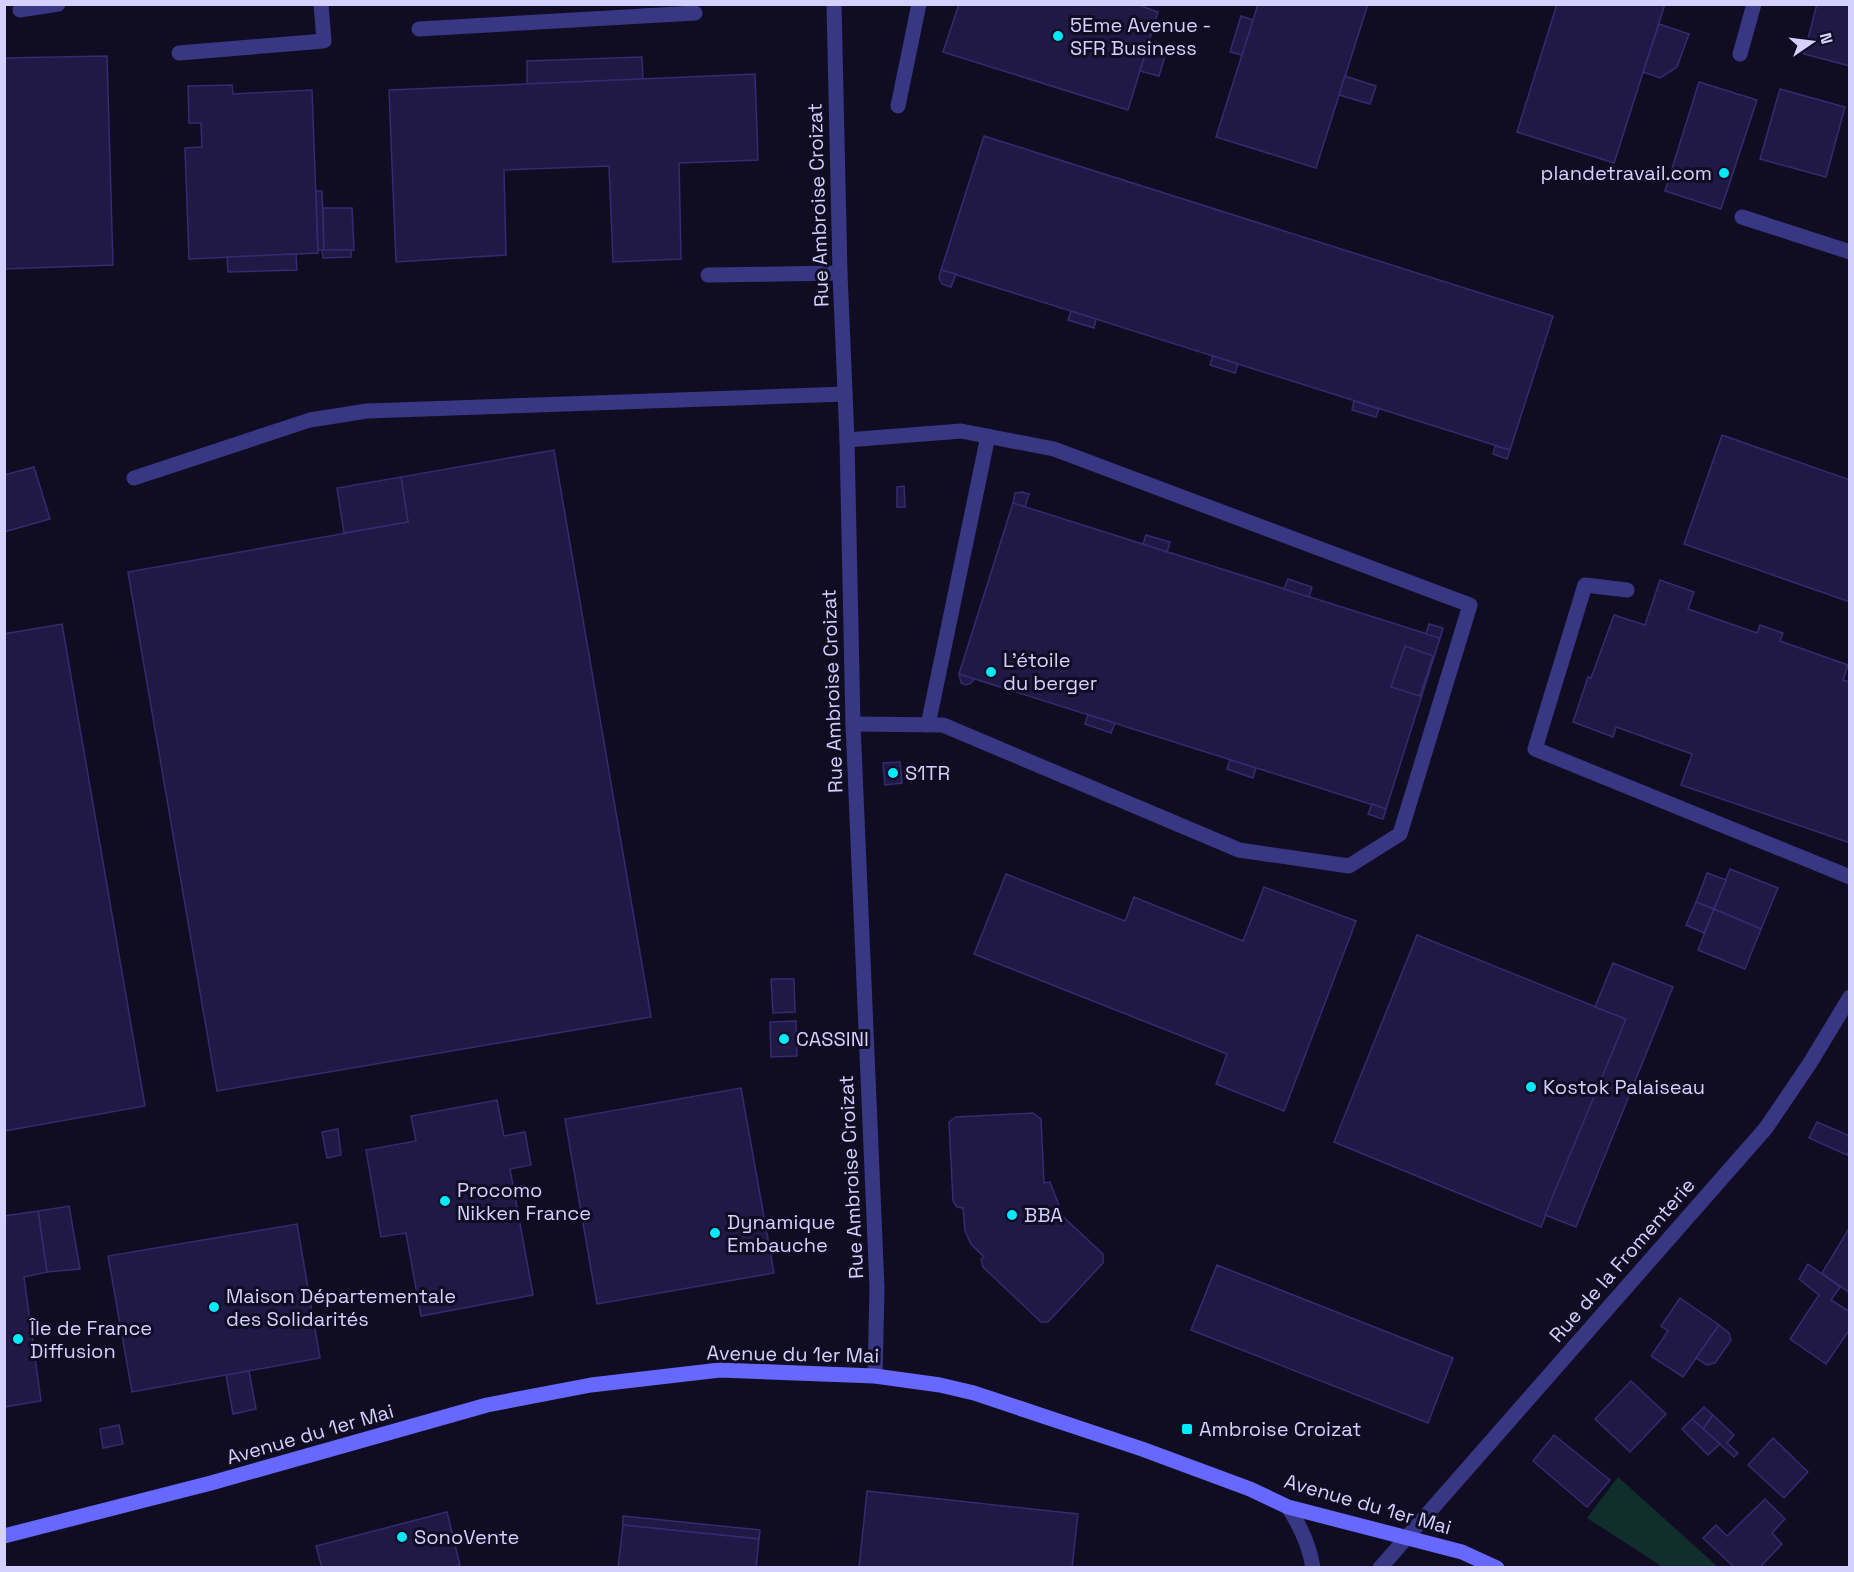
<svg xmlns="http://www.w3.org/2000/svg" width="1854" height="1572" font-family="'Space Grotesk',sans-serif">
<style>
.green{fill:#102e2c}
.building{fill:#201945;stroke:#362a71;stroke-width:1.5}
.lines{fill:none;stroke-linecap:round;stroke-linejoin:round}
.lane{stroke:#383784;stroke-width:15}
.street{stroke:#383784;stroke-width:15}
.secondary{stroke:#6768ff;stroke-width:15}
.poi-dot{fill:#00eafb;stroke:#100d23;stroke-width:2}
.labels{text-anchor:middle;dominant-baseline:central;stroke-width:6;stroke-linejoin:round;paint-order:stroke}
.poi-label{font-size:20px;fill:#d4d0ff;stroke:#100d23;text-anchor:start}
.street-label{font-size:20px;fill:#d4d0ff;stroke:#100d23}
</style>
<rect width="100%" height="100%" fill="#100d23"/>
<path class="green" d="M 1618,1477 L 1718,1567 L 1663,1567 L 1587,1518 Z"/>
<g class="building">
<path d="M 959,4 L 1136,4 L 1158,12 L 1128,110 L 943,52 Z"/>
<path d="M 1258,4 L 1368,4 L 1316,168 L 1216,137 Z"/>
<path d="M 1557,4 L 1665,4 L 1614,163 L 1517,132 Z"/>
<path d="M 1817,4 L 1850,4 L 1850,66 L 1804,54 Z"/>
<path d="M 1241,16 L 1253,20 L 1242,55 L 1230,52 Z"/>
<path d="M 1659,24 L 1689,34 L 1677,67 L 1660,78 L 1643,72 Z"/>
<path d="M 4,47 L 5,58 L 107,56 L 113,265 L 4,269 Z"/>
<path d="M 1146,51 L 1165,56 L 1159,76 L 1140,71 Z"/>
<path d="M 642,57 L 643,79 L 527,84 L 527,61 Z"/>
<path d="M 755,74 L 758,160 L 679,163 L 681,259 L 613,262 L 609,166 L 504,170 L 506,255 L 396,262 L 389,90 Z"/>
<path d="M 1345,76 L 1376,86 L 1370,104 L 1339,95 Z"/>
<path d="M 1699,82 L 1757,100 L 1721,209 L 1665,191 Z"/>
<path d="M 232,85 L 233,94 L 312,90 L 318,253 L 189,259 L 185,148 L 202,147 L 201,123 L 189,123 L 188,86 Z"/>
<path d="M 1780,89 L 1845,107 L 1826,177 L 1760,159 Z"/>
<path d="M 984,136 L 1553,316 L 1510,450 L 941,270 Z"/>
<path d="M 316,191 L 322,191 L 324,250 L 318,250 Z"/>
<path d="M 323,208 L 352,208 L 354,250 L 324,251 Z"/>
<path d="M 322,250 L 351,250 L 351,257 L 323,258 Z"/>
<path d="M 296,254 L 297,270 L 228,272 L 227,257 Z"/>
<path d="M 941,270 L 956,274 L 951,287 L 942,284 L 939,278 Z"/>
<path d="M 1071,311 L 1096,319 L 1094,328 L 1068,320 Z"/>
<path d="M 1213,356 L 1238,364 L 1235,373 L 1210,365 Z"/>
<path d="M 1354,401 L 1379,409 L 1376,417 L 1352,410 Z"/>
<path d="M 1722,435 L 1850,480 L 1850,602 L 1684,544 Z"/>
<path d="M 1495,446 L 1510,450 L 1507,459 L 1493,454 Z"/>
<path d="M 554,450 L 651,1017 L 217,1091 L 128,572 L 408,522 L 401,477 Z"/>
<path d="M 34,467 L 50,519 L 4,532 L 4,475 Z"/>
<path d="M 401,477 L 408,522 L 344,533 L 337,488 Z"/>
<path d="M 904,486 L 905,507 L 897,507 L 897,487 Z"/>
<path d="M 1022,492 L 1029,494 L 1025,507 L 1013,503 L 1015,493 Z"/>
<path d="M 1013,503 L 1440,638 L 1386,809 L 959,674 Z"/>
<path d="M 1146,535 L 1170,542 L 1167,552 L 1143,544 Z"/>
<path d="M 1288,579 L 1312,587 L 1309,597 L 1284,589 Z"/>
<path d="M 1660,580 L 1694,592 L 1688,609 L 1757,633 L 1760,625 L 1783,633 L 1780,641 L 1848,665 L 1843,680 L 1850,682 L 1850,843 L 1681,785 L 1692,754 L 1616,727 L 1613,737 L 1573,722 L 1588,677 L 1591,678 L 1614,615 L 1645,625 Z"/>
<path d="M 62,624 L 145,1106 L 4,1131 L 4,634 Z"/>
<path d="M 1429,624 L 1443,628 L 1440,638 L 1426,634 Z"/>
<path d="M 1405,646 L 1433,656 L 1420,696 L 1391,687 Z"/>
<path d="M 959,674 L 974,679 L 971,683 L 966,685 L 961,683 Z"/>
<path d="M 1088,715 L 1115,723 L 1111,733 L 1085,724 Z"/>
<path d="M 1230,760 L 1256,768 L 1253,778 L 1227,769 Z"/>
<path d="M 900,762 L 902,783 L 885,785 L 883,763 Z"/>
<path d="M 1372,804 L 1386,809 L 1383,819 L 1368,814 Z"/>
<path d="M 1730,869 L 1778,888 L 1761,929 L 1714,909 Z"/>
<path d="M 1707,873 L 1726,880 L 1714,909 L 1696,902 Z"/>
<path d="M 1006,874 L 1125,921 L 1134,897 L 1243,941 L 1264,887 L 1356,921 L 1284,1111 L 1216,1084 L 1227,1054 L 974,954 Z"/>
<path d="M 1696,902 L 1714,909 L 1704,933 L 1686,925 Z"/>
<path d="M 1714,909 L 1761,929 L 1745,969 L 1698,950 Z"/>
<path d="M 1417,935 L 1626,1019 L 1541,1227 L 1334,1142 Z"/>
<path d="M 1613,963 L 1673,987 L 1576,1227 L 1545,1215 L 1626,1019 L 1595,1007 Z"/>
<path d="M 771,979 L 794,979 L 795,1012 L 773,1013 Z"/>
<path d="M 796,1021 L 797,1056 L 771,1057 L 770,1022 Z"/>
<path d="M 741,1088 L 774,1273 L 597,1304 L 565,1119 Z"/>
<path d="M 497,1100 L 504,1136 L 525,1132 L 531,1165 L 510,1169 L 533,1295 L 421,1316 L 406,1233 L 381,1237 L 366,1150 L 416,1141 L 411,1116 Z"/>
<path d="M 1033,1113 L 1041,1119 L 1044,1183 L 1050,1182 L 1060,1208 L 1057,1211 L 1103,1254 L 1103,1263 L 1048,1322 L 1041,1322 L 983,1267 L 981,1259 L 984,1257 L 971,1244 L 965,1231 L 963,1208 L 957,1207 L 953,1201 L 949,1122 L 956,1117 Z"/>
<path d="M 1817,1122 L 1850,1136 L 1850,1149 L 1847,1155 L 1809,1138 Z"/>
<path d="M 338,1129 L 341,1155 L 327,1158 L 322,1132 Z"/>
<path d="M 69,1206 L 80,1269 L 47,1272 L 38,1211 Z"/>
<path d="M 38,1211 L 47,1272 L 24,1277 L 41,1401 L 4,1407 L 4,1216 Z"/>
<path d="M 297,1224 L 320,1358 L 132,1392 L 108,1256 Z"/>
<path d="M 1850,1227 L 1850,1293 L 1822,1273 Z"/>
<path d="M 1808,1264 L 1840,1287 L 1831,1300 L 1850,1312 L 1850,1329 L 1826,1364 L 1790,1339 L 1819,1295 L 1799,1279 Z"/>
<path d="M 1217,1265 L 1453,1358 L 1428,1423 L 1191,1330 Z"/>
<path d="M 1680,1298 L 1719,1325 L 1683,1377 L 1651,1356 L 1668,1331 L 1661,1326 Z"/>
<path d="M 1719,1325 L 1729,1333 L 1731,1340 L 1715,1363 L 1707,1365 L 1696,1358 Z"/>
<path d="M 249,1371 L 256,1409 L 233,1414 L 226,1375 Z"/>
<path d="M 1631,1381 L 1666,1414 L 1630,1452 L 1595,1419 Z"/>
<path d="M 1704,1407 L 1713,1415 L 1703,1429 L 1692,1419 Z"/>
<path d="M 1713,1415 L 1734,1435 L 1727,1443 L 1738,1453 L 1734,1457 L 1703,1429 Z"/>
<path d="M 1692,1419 L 1720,1444 L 1708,1455 L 1682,1429 Z"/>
<path d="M 119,1425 L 123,1444 L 103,1448 L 100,1429 Z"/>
<path d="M 1554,1435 L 1610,1480 L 1587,1507 L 1533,1461 Z"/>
<path d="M 1773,1438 L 1808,1472 L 1784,1498 L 1748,1465 Z"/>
<path d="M 867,1491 L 1078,1514 L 1072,1568 L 859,1568 Z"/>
<path d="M 1765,1499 L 1785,1519 L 1772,1533 L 1782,1544 L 1762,1565 L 1764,1568 L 1735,1568 L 1703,1538 L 1716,1525 L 1727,1536 Z"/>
<path d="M 447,1512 L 460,1565 L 450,1568 L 322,1568 L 316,1546 Z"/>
<path d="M 623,1516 L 760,1530 L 759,1539 L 623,1525 Z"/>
<path d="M 623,1525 L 759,1539 L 756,1568 L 618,1568 Z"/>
</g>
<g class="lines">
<g class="lane">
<path d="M 20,10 L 58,4"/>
<path d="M 419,29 L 695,13"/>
<path d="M 179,53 L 324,41 L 321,4"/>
<path d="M 1740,54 L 1754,4"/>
<path d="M 898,106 L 919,4"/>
<path d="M 1742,217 L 1850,252"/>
<path d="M 708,275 L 840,273"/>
<path d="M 847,440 L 961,431 L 1054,449 L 1470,605 L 1400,834 L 1349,866 L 1239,850 L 943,725 L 853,724"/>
<path d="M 134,478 L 310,420 L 367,411 L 845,394"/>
<path d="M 1627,590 L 1585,585 L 1535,749 L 1850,877"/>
<path d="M 928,725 L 988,436"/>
</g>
<g class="street">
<path d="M 834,4 L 840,273 L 847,440 L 853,724 L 877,1288 L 875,1376"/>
<path d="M 1288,1507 C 1299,1524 1310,1547 1313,1568"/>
<path d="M 1380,1568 L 1766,1128 L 1810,1063 L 1850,997"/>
</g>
<path class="secondary" d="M 4,1536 L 211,1483 L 487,1405 L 591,1385 L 720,1370 L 875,1376 L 940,1385 L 974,1393 L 1142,1449 L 1250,1489 L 1288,1507 L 1462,1552 L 1497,1568"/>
</g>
<g class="poi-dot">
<circle cx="1058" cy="36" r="6"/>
<circle cx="1724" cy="173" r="6"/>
<circle cx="991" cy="672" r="6"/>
<circle cx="893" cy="773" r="6"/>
<circle cx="784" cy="1039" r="6"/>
<circle cx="1531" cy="1087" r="6"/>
<circle cx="445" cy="1201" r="6"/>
<circle cx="1012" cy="1215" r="6"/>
<circle cx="715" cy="1233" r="6"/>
<circle cx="214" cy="1307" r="6"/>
<circle cx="18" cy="1339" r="6"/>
<rect x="1181" y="1423" width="12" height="12" rx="3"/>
<circle cx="402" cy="1537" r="6"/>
</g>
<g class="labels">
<g class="poi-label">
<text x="1070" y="25">5Eme Avenue -<tspan x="1070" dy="23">SFR Business</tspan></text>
<text x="1712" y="173" text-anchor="end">plandetravail.com</text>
<text x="1003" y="660">L'étoile<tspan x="1003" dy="23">du berger</tspan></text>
<text x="905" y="773">S1TR</text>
<text x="796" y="1039">CASSINI</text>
<text x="1543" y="1087">Kostok Palaiseau</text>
<text x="457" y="1190">Procomo<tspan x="457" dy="23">Nikken France</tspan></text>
<text x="1024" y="1215">BBA</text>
<text x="727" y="1222">Dynamique<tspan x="727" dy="23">Embauche</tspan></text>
<text x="226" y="1296">Maison Départementale<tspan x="226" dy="23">des Solidarités</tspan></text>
<text x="30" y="1328">Île de France<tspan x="30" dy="23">Diffusion</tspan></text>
<text x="1199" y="1429">Ambroise Croizat</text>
<text x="414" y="1537">SonoVente</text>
</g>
<g class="street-label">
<text transform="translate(818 205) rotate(-92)">Rue Ambroise Croizat</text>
<text transform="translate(832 691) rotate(-92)">Rue Ambroise Croizat</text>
<text transform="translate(851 1177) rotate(-93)">Rue Ambroise Croizat</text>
<text transform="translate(1622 1260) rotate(-49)">Rue de la Fromenterie</text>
<text transform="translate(793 1354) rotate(1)">Avenue du 1er Mai</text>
<text transform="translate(310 1434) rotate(-16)">Avenue du 1er Mai</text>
<text transform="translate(1368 1504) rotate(16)">Avenue du 1er Mai</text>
</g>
</g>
<rect width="1854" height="1572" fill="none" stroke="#d4d0ff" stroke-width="12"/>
<g transform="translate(1812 42) rotate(76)" stroke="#100d23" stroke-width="4.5" paint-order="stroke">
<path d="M0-4.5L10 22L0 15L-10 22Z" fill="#d4d0ff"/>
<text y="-9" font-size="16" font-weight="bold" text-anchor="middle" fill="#d4d0ff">N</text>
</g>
</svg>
